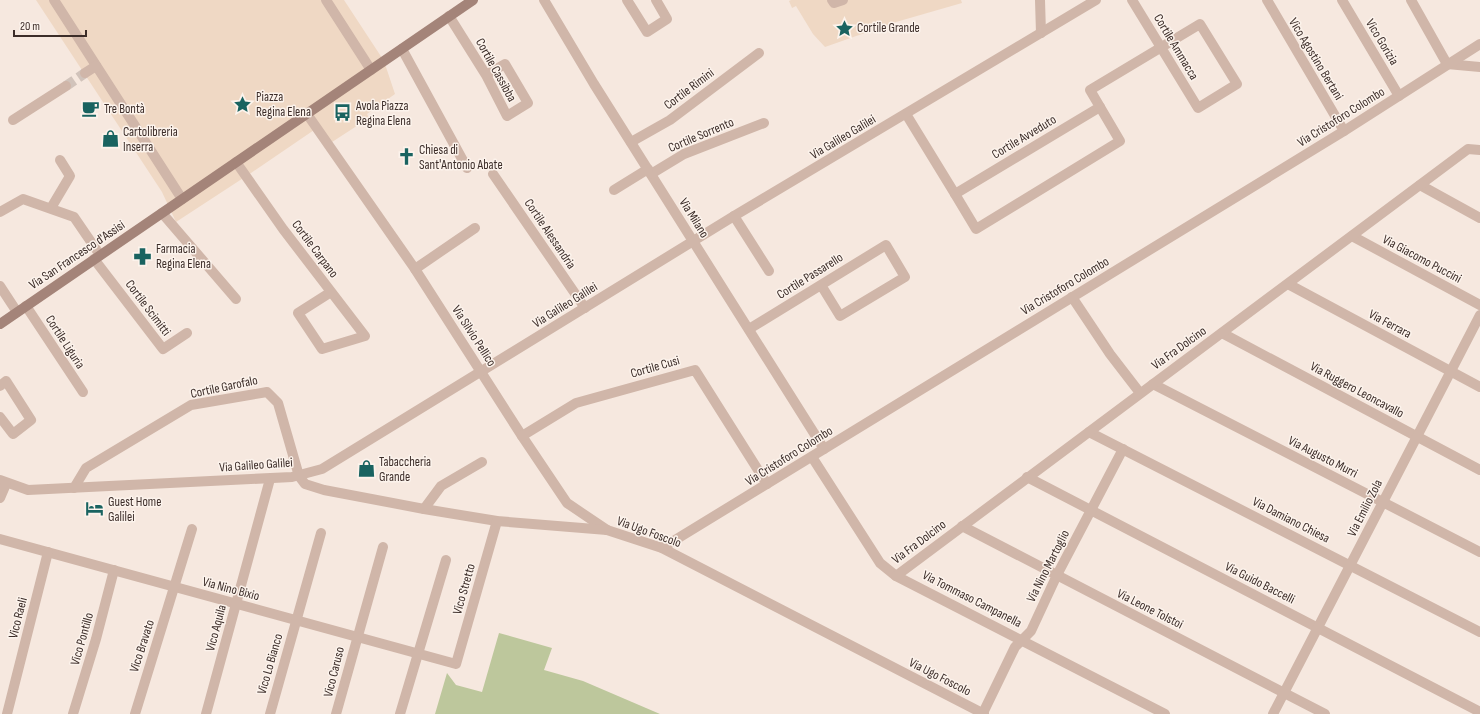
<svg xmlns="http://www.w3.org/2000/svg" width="1480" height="714" font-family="'Sofia Sans Condensed',sans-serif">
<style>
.green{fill:#bdc79c}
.plaza{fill:#efd8c4}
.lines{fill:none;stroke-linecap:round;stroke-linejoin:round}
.minor-tunnel{stroke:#d1c3bb;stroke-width:10;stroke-dasharray:10 5;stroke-linecap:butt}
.minor{stroke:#d0b6a9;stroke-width:10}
.tertiary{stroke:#d0b6a9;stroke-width:10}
.secondary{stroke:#a48479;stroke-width:10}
.labels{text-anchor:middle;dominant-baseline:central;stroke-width:3;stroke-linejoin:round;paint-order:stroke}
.poi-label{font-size:13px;fill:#3c2d29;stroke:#fcf3ec;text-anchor:start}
.street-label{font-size:13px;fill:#3c2d29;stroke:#fcf3ec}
</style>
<rect width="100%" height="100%" fill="#f6e8df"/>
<path class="green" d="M 499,633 L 552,648 L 544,670 L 583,681 L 660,714 L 435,714 L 447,673 L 456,685 L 482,692 Z"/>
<g class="plaza">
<path d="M 36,0 L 344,0 L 384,61 L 395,94 L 367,114 L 369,118 L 329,144 L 317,128 L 251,173 L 176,222 L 162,192 Z"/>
<path d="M 791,0 L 961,0 L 962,3 L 896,22 L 825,47 L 813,34 L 796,6 L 792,8 L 789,1 Z"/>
</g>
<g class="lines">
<path class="minor-tunnel" d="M 66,86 L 85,73"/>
<g class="minor">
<path d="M 54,0 L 182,199"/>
<path d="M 326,0 L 371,70"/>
<path d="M 544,0 L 594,84 L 824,449"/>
<path d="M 627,0 L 647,32 L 667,19 L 656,0"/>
<path d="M 832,0 L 834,3 L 843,0"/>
<path d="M 1040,0 L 1041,33"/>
<path d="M 1267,0 L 1344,131"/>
<path d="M 1342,0 L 1399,96"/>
<path d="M 1411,0 L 1447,64 L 1480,67"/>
<path d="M 449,16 L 486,75 L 507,116 L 528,103 L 505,64 L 486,75"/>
<path d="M 402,49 L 467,168"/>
<path d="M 85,73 L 96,66"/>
<path d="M 307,114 L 415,269 L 522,436 L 567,503 L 607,530"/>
<path d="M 906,114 L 955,194 L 1100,107 L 1090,90 C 1126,68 1163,46 1200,24 L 1237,84 L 1198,108 L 1132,0"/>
<path d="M 13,120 L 66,86"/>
<path d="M 631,142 L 670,120 L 759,53"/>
<path d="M 236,162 L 283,229 L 365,336 L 322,349 L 298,313 L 331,292"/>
<path d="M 493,174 L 585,308"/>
<path d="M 651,174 L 684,154 L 764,123"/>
<path d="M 1420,185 L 1480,218"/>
<path d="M 614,190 L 648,169"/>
<path d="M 955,194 L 976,229 L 1120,141 L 1100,107"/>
<path d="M 51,208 L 70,176 L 60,160"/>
<path d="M 0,212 L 23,199 L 74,217 L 100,255"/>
<path d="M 162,213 L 236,299"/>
<path d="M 734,216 L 769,271"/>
<path d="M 1352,236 L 1480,305"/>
<path d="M 94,259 L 163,349 L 187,333"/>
<path d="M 415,269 L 475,228"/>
<path d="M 1288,284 L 1480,387"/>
<path d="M 0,286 L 17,312"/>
<path d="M 1072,297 L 1110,354 L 1140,393"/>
<path d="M 26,306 L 83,392"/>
<path d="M 749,329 L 886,245 L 905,277 L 840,316 L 821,285"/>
<path d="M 1222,333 L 1480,470"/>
<path d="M 1153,384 L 1480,552"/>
<path d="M 0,386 L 6,381 L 31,420 L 13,434 L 0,417"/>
<path d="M 1089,432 L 1480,632"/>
<path d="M 522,436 L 576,403 L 695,370 L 767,484"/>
<path d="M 812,457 L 880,563 L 896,576 L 1165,714"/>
<path d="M 1027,477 L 1480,712"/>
<path d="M 74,488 L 86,468 L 191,405 L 267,392 L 278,403 L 299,476 L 305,484 L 324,490 L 424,509 L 497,521 L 607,530 L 662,548 L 984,714"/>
<path d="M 424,509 L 441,486 L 482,462"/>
<path d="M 962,526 L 1325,714"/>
<path d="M 0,539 L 456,664 L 497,521"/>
<path d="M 662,548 L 1344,131 L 1480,44"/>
<path d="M 896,576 L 1468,149 L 1480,150"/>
<path d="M 983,713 L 1015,647 L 1031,631 L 1057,575 L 1123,449"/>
<path d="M 7,714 L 48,552"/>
<path d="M 73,714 L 96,639 L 114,570"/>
<path d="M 135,714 L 192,529"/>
<path d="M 206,714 L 270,479"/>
<path d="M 270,714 L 321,533"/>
<path d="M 336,714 L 383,547"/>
<path d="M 400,714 L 446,560"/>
<path d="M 1273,714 L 1480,315"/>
</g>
<g class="tertiary">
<path d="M 0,480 L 28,490 L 292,477 L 322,469 L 734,216 L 1096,0"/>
<path d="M 0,498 L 6,484"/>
</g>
<path class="secondary" d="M 0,324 L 473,0"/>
</g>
<defs>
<symbol id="sight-bare" viewBox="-9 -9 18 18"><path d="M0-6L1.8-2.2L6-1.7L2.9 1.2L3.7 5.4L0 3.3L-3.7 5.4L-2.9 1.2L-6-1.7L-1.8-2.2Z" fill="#196360" stroke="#fcf3ec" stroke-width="2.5" paint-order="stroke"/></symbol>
<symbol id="cafe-bare" viewBox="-9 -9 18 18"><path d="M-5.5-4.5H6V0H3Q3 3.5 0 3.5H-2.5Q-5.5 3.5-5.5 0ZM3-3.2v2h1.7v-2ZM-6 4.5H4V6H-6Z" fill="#196360" stroke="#fcf3ec" stroke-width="2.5" paint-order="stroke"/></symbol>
<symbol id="bus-bare" viewBox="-9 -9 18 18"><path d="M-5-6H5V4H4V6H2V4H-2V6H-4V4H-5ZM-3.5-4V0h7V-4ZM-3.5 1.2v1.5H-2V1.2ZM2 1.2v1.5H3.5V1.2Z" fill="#196360" stroke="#fcf3ec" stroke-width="2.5" paint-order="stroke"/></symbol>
<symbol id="shop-bare" viewBox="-9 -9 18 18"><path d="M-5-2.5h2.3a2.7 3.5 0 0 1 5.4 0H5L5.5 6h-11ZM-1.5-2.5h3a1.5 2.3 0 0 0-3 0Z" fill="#196360" stroke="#fcf3ec" stroke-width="2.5" paint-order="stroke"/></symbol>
<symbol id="church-bare" viewBox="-9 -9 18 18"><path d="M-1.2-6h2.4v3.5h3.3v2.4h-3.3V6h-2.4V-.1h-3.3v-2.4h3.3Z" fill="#196360" stroke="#fcf3ec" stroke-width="2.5" paint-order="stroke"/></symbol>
<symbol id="pharmacy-bare" viewBox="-9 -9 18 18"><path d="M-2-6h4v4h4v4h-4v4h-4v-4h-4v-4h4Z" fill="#196360" stroke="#fcf3ec" stroke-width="2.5" paint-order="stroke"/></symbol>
<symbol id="hotel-bare" viewBox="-9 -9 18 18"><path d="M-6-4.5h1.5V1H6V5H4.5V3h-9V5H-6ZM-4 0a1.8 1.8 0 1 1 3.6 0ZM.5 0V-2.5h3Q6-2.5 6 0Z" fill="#196360" stroke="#fcf3ec" stroke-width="2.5" paint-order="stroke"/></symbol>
</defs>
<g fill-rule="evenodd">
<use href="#sight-bare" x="832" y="16" width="25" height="25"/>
<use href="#sight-bare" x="230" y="92" width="25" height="25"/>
<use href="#cafe-bare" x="78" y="96" width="25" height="25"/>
<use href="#bus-bare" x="330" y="100" width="25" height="25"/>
<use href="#shop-bare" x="98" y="126" width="25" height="25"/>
<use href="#church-bare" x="394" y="144" width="25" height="25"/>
<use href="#pharmacy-bare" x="130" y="244" width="25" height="25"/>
<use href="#shop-bare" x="354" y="456" width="25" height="25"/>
<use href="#hotel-bare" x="82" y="496" width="25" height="25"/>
</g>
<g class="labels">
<g class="poi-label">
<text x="857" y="28">Cortile Grande</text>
<text x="256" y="97">Piazza<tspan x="256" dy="15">Regina Elena</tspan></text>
<text x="356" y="106">Avola Piazza<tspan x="356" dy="15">Regina Elena</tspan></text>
<text x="104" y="109">Tre Bontà</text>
<text x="123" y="132">Cartolibreria<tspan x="123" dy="15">Inserra</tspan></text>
<text x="419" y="150">Chiesa di<tspan x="419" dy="15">Sant'Antonio Abate</tspan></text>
<text x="156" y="249">Farmacia<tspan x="156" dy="15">Regina Elena</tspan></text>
<text x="379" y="462">Tabaccheria<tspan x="379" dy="15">Grande</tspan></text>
<text x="108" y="502">Guest Home<tspan x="108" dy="15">Galilei</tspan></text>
</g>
<g class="street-label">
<text transform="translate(1382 42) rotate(59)">Vico Gorizia</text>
<text transform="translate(1176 47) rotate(59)">Cortile Ammacca</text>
<text transform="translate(1316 59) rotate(59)">Vico Agostino Bertani</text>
<text transform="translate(496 70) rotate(61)">Cortile Cassibba</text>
<text transform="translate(689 89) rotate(-37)">Cortile Rimini</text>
<text transform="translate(1341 117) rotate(-32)">Via Cristoforo Colombo</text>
<text transform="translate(701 135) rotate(-23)">Cortile Sorrento</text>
<text transform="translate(843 137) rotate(-31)">Via Galileo Galilei</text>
<text transform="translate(1024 137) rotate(-31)">Cortile Avveduto</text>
<text transform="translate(694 218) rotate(58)">Via Milano</text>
<text transform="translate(550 234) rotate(56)">Cortile Alessandria</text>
<text transform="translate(315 249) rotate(53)">Cortile Carpano</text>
<text transform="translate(77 255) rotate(-34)">Via San Francesco d'Assisi</text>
<text transform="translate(1422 259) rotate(28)">Via Giacomo Puccini</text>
<text transform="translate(810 276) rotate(-32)">Cortile Passarello</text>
<text transform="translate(1065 286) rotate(-31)">Via Cristoforo Colombo</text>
<text transform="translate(565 305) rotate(-32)">Via Galileo Galilei</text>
<text transform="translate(148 308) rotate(53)">Cortile Scimitti</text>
<text transform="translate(1390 324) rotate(28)">Via Ferrara</text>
<text transform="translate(474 336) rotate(57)">Via Silvio Pellico</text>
<text transform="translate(65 342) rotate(57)">Cortile Liguria</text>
<text transform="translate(1179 348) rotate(-36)">Via Fra Dolcino</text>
<text transform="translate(655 367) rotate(-16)">Cortile Cusi</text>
<text transform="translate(224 387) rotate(-12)">Cortile Garofalo</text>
<text transform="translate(1357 390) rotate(28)">Via Ruggero Leoncavallo</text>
<text transform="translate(789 456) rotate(-32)">Via Cristoforo Colombo</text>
<text transform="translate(1323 457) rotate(27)">Via Augusto Murri</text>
<text transform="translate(256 465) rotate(-4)">Via Galileo Galilei</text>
<text transform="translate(1365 508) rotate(-63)">Via Emilio Zola</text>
<text transform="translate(1291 520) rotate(27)">Via Damiano Chiesa</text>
<text transform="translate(649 532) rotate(20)">Via Ugo Foscolo</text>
<text transform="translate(919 542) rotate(-37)">Via Fra Dolcino</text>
<text transform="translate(1048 566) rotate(-63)">Via Nino Martoglio</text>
<text transform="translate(1260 583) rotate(27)">Via Guido Baccelli</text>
<text transform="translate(231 589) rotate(15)">Via Nino Bixio</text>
<text transform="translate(464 589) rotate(-74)">Vico Stretto</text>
<text transform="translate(972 599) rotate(27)">Via Tommaso Campanella</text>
<text transform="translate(1150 609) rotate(27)">Via Leone Tolstoi</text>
<text transform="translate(18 618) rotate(-76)">Vico Raeli</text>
<text transform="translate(216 628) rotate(-75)">Vico Aquila</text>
<text transform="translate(82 639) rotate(-74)">Vico Pontillo</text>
<text transform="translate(142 646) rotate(-72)">Vico Bravato</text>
<text transform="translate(270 664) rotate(-74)">Vico Lo Bianco</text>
<text transform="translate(334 672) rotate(-76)">Vico Caruso</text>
<text transform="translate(940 677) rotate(27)">Via Ugo Foscolo</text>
</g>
</g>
<path d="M14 30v6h72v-6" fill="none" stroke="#3c2d29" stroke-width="2"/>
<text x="20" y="30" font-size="12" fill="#3c2d29" stroke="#fcf3ec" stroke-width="3" paint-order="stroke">20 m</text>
</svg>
